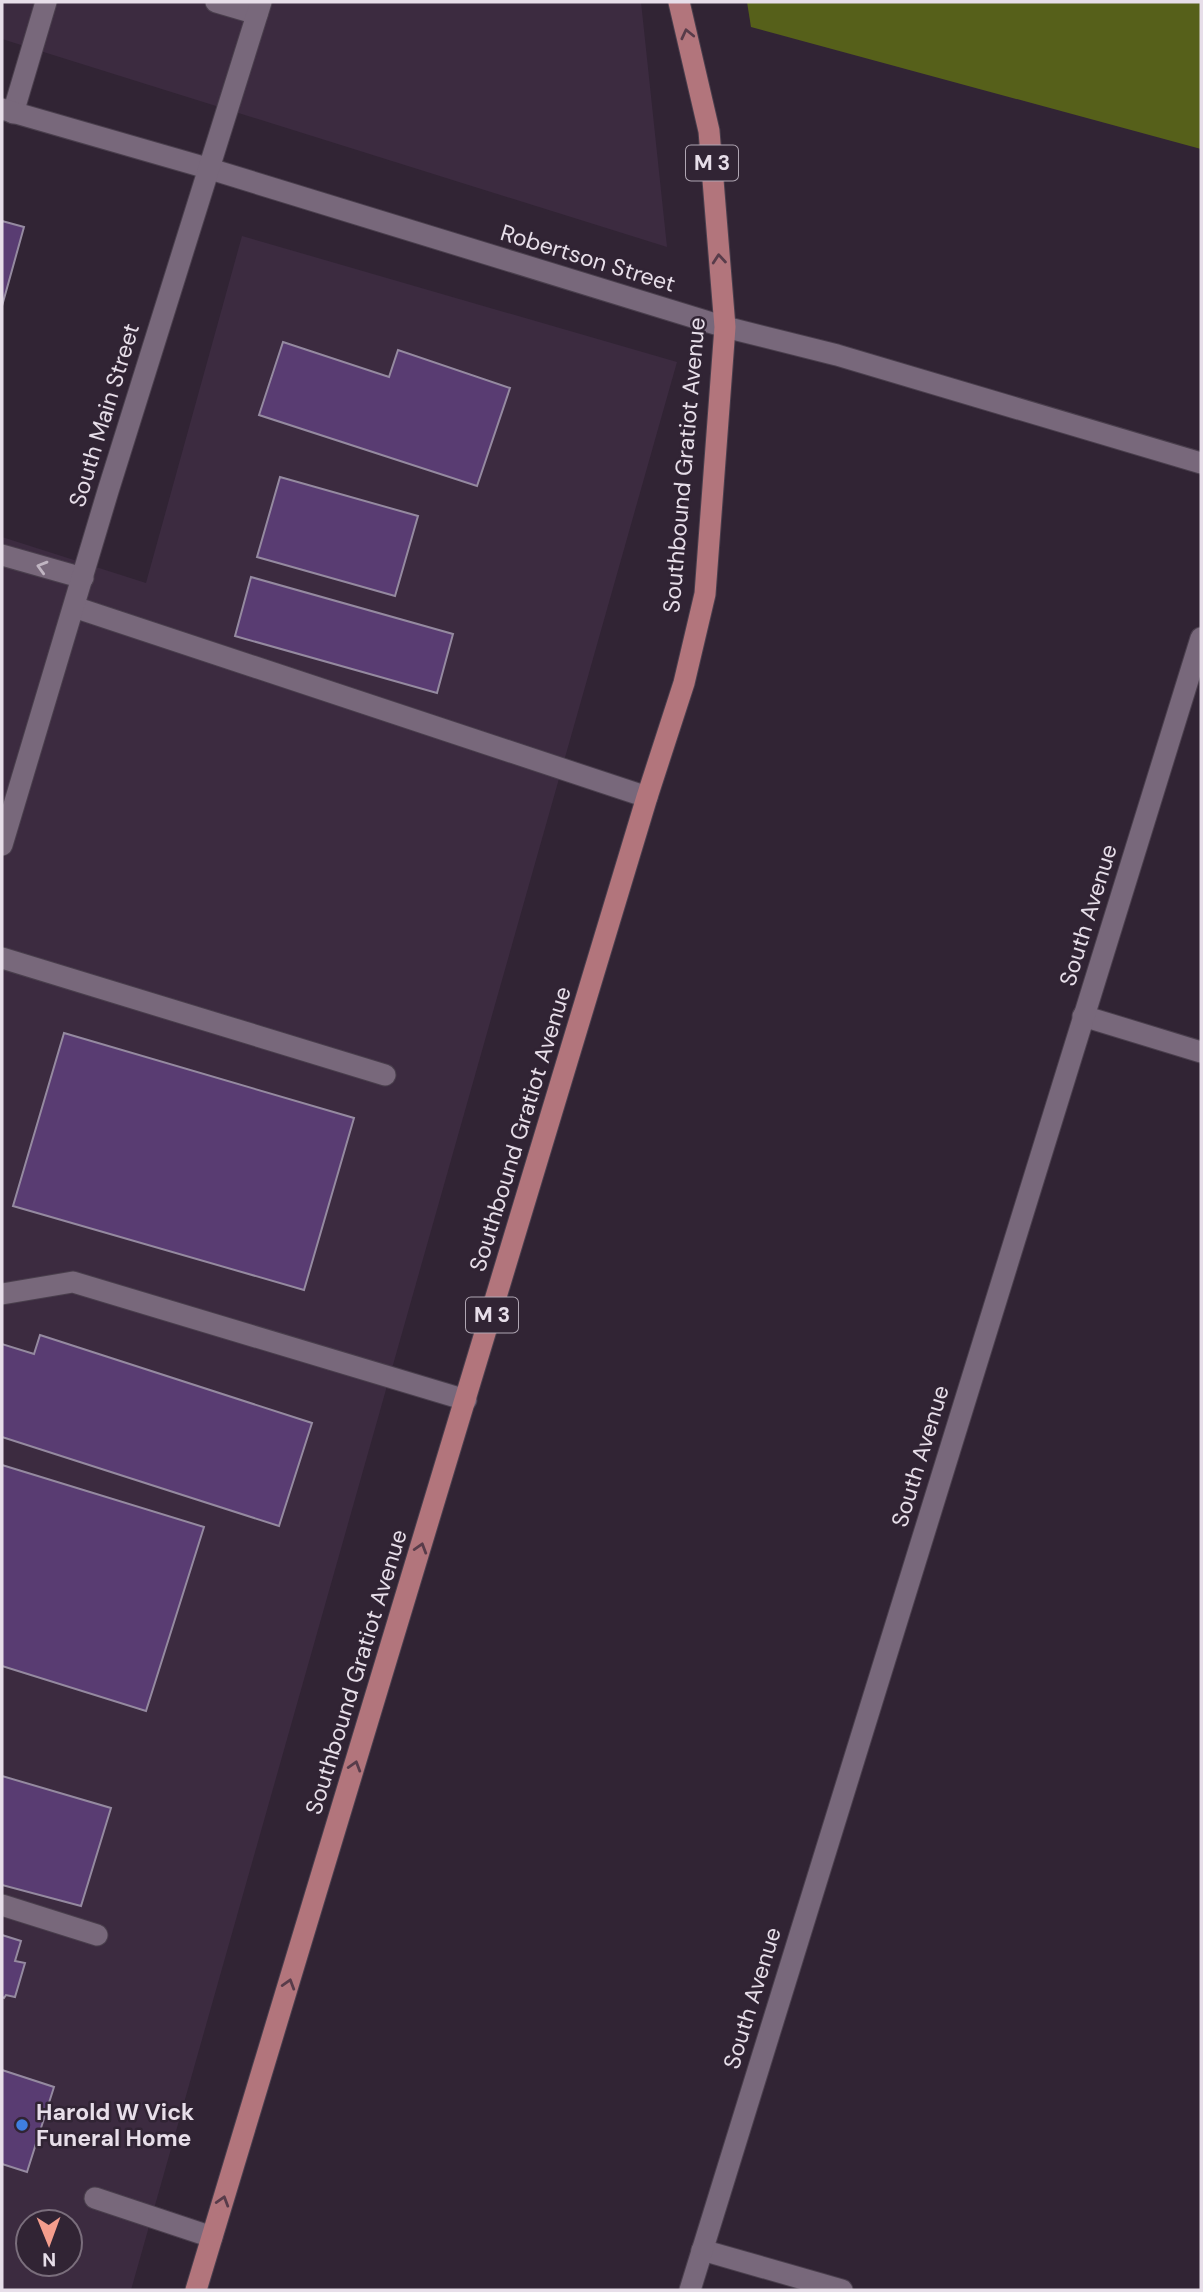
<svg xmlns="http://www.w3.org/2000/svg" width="1203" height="2292" font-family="'DM Sans',sans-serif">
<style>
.built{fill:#3c2b40;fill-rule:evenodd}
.forest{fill:#56601a}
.building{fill:#593c72;stroke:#958aa0;stroke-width:2}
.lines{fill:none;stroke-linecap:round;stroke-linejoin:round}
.service-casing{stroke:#4a3f4d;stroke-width:23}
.minor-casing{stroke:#4a3f4d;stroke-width:23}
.tertiary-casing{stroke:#4a3f4d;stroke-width:23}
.primary-casing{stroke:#4a3f4d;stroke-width:23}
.service{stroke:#78687b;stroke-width:21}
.minor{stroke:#78687b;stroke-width:21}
.tertiary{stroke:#78687b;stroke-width:21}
.primary{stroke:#b2757c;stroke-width:21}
.oneway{stroke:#583c4a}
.oneway2{stroke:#c0b5c2}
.shop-dot{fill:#3f7fe0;stroke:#312434;stroke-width:2.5}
.labels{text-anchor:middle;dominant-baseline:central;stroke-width:5;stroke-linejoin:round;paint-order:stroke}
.shield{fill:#312434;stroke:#b0a6b3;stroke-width:2}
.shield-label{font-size:21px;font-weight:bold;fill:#e7dee9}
.street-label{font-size:23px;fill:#e7dee9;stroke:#312434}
.poi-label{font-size:23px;font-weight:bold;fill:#e7dee9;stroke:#312434;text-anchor:start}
</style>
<rect width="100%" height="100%" fill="#312434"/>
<g class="built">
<path d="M 2,2 L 641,2 L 667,247 L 2,39 Z"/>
<path d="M 242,236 L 677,362 L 131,2290 L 2,2290 L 2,537 L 146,583 ZM 28,2222 L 70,2222 L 70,2264 L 28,2264 Z"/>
</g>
<path class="forest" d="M 747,2 L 1201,2 L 1201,149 L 751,27 Z"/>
<g class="building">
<path d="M 2,221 L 24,227 L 2,306 Z"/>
<path d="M 283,342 L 389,377 L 398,350 L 510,388 L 477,486 L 259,415 Z"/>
<path d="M 280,477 L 418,516 L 395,596 L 257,557 Z"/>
<path d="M 251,577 L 453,634 L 437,693 L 235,636 Z"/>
<path d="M 64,1033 L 354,1118 L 304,1290 L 13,1206 Z"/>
<path d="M 40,1335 L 312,1423 L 279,1526 L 2,1437 L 2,1344 L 34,1354 Z"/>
<path d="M 2,1465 L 204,1527 L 146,1711 L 2,1666 Z"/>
<path d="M 2,1776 L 111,1808 L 81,1906 L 2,1885 Z"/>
<path d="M 2,1935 L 21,1941 L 15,1961 L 25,1963 L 15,1997 L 6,1995 L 4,1998 L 2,1997 Z"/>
<path d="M 2,2070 L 54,2087 L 27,2172 L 2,2164 Z"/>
</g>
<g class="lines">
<defs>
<g id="service">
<path d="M 216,2 L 257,14"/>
<path d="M 13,113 L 46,2"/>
<path d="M 2,555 L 83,578"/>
<path d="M 74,607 L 647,797"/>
<path d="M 2,958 L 385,1075"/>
<path d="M 1083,1016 L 1201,1052"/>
<path d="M 2,1294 L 73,1282 L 466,1400"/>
<path d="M 2,1905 L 97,1935"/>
<path d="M 95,2198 L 212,2237"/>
</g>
<g id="minor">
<path d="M 2,109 L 207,168 L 725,327 L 837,355 L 1201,463"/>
<path d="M 702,2250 L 842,2290"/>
<path d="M 690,2290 L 1201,638"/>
</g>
<path id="tertiary" d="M 2,845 L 108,491 L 261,2"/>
<path id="primary" d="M 196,2290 L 647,797 L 684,683 L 705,594 L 725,327 L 709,131 L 679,2"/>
</defs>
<use href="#service" class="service-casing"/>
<use href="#minor" class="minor-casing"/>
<use href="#tertiary" class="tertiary-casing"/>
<use href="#primary" class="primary-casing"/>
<use href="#service" class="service"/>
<use href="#minor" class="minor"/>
<use href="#tertiary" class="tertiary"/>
<use href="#primary" class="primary"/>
</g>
<defs><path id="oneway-chevron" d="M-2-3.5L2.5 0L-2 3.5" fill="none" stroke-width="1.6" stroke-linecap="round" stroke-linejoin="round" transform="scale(1.75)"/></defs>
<g class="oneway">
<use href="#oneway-chevron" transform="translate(687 34) rotate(-103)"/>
<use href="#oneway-chevron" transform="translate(719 259) rotate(-95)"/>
<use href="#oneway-chevron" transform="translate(421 1548) rotate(-73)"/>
<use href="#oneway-chevron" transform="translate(355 1766) rotate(-73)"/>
<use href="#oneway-chevron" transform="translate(289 1984) rotate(-73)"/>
<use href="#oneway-chevron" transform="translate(223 2201) rotate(-73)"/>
</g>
<use class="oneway2" href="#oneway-chevron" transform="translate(42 567) rotate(-164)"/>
<circle class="shop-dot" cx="22" cy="2125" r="7"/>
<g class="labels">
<g class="shield">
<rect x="686" y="145.5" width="52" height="35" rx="5"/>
<rect x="466" y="1297.5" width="52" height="35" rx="5"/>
</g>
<g class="shield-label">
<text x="712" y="163">M 3</text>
<text x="492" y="1315">M 3</text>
</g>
<g class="street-label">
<text transform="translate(588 258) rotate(17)">Robertson Street</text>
<text transform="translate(104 415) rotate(-73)">South Main Street</text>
<text transform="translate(684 465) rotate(-85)">Southbound Gratiot Avenue</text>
<text transform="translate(1088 915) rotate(-73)">South Avenue</text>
<text transform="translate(520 1129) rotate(-73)">Southbound Gratiot Avenue</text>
<text transform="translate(920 1456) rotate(-73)">South Avenue</text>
<text transform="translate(356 1672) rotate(-73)">Southbound Gratiot Avenue</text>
<text transform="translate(752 1998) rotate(-73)">South Avenue</text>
</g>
<g class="poi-label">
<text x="36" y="2112">Harold W Vick<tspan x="36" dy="26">Funeral Home</tspan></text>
</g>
</g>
<rect width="1203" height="2292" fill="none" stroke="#e7dee9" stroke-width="7"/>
<g transform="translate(49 2243) rotate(179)"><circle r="33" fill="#312434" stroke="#7a6e7c" stroke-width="2"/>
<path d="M0-5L12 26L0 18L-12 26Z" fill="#f49d8d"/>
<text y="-10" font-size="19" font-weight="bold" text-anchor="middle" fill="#e7dee9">N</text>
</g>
</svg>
